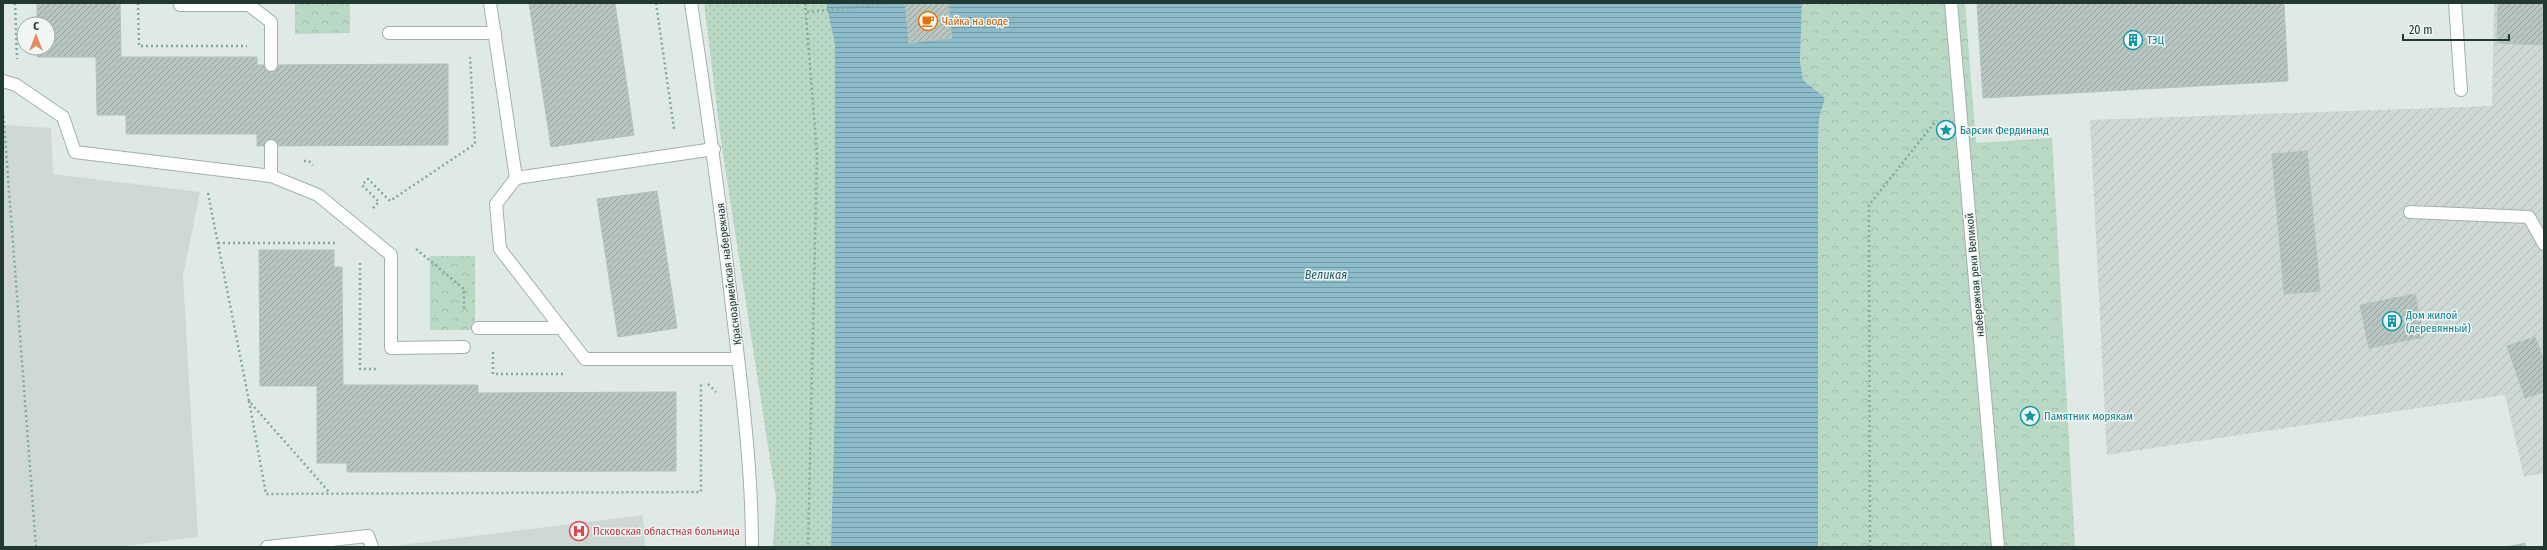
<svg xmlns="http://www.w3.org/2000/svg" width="2547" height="550" font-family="'Fira Sans Condensed',sans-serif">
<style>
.built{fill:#ced9d5}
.industrial{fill:url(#industrial-furrows)}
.grass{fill:url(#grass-dots)}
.park{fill:url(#park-crowns)}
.water{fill:url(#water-rules)}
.building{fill:url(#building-hatch);stroke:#b3c2bd}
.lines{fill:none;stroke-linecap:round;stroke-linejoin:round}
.service-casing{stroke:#a3b0ad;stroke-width:14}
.pedestrian-casing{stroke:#a3b0ad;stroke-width:14}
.minor-casing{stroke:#a3b0ad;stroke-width:14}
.path{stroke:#82aaa1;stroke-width:2.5;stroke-dasharray:2 3;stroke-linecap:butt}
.service{stroke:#fff;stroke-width:12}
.pedestrian{stroke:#fff;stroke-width:12}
.minor{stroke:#fff;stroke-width:12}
.labels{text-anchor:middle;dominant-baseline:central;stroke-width:3;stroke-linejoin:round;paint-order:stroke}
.food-label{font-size:11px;fill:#c56008;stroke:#eff6f3;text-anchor:start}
.culture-label{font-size:11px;fill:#0d838f;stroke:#eff6f3;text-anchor:start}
.street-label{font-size:11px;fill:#223833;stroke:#eff6f3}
.health-label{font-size:11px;fill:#be3a42;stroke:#eff6f3;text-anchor:start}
.water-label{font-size:12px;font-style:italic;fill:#225b6e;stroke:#eff6f3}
</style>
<defs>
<pattern id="industrial-furrows" width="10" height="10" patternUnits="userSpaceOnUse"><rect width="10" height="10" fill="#ced9d5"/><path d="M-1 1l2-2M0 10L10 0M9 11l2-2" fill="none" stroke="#b1bbb7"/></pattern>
<pattern id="grass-dots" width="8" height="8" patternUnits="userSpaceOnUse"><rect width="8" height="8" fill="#bad9c5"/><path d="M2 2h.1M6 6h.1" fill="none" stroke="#a0bbaa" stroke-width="1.8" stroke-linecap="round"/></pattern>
<pattern id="park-crowns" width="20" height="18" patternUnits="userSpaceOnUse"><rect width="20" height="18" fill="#bad9c5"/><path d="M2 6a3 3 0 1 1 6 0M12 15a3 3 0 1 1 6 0" fill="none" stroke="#a0bbaa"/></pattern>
<pattern id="water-rules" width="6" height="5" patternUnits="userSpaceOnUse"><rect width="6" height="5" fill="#8cbbca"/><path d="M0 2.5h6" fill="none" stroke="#7299a5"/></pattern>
<pattern id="building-hatch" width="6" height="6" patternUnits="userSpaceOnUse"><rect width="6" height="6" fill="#b8c6c2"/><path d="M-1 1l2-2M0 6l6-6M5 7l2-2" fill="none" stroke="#95a29e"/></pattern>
</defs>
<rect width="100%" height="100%" fill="#dfe9e6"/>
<g class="built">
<path d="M 3,125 L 51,128 L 53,174 L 200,192 L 183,276 L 198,537 L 116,547 L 3,547 Z"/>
<path d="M 643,515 L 645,547 L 385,547 Z"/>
</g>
<path class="industrial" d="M 2494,3 L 2544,3 L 2544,473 L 2524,477 L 2505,395 L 2107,455 L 2090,120 L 2492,106 Z"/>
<path class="grass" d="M 704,3 L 826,3 L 835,44 L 835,401 L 831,547 L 773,547 L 776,498 L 721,141 Z"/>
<g class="park">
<path d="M 295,3 L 350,3 L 350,33 L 295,34 Z"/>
<path d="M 1802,3 L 1965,3 L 1976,143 L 2052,138 L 2075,547 L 1818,547 L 1818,150 L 1819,118 L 1825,98 L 1803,80 L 1800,61 Z"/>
<rect x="430" y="256" width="45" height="74"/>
</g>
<path class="water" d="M 826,3 L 1802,3 L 1800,61 L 1803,80 L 1825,98 L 1819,118 L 1818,150 L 1818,547 L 831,547 L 835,401 L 835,44 Z"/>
<g class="building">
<path d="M 37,3 L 120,3 L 121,57 L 257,57 L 257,65 L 448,64 L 448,145 L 257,146 L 257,134 L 126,134 L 126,115 L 97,115 L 96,57 L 37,57 L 37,48 L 48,48 L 48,24 L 37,24 Z"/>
<path d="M 529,3 L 615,3 L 634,135 L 551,147 Z"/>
<path d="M 905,3 L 948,3 L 952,38 L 909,43 Z"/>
<path d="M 1977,3 L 2284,3 L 2288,81 L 1983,98 Z"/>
<path d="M 2498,3 L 2544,3 L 2544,45 L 2497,43 Z"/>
<path d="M 2307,151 L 2320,291 L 2284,294 L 2272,154 Z"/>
<path d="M 657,191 L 677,328 L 618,337 L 597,199 Z"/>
<path d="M 259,250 L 334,250 L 334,267 L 342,267 L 343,385 L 478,385 L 478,393 L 676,392 L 676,471 L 347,472 L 347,463 L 317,463 L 317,386 L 260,386 Z"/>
<path d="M 2415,294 L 2424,337 L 2369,348 L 2360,305 Z"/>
<path d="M 2535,337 L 2544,361 L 2544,392 L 2525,398 L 2507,346 Z"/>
<path d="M 2525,543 L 2526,547 L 2507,547 Z"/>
</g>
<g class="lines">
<defs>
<g id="service">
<path d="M 180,3 L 180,5 L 249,5 L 271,22 L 271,65"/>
<path d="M 490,3 L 516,178 L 714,149"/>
<path d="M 2455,3 L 2461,90"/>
<path d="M 389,33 L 495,33"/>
<path d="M 3,81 L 16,85 L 63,117 L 75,152 L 271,176 L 318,195 L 391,255 L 391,348 L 464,347"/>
<path d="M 271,146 L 271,176"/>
<path d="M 516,178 L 496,204 L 500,249 L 585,359 L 738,359"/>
<path d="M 2410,212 L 2529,217 L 2544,244"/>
<path d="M 478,328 L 561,328"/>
<path d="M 368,536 L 372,547"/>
</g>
<path id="pedestrian" d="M 1951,3 L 1998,547"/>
<g id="minor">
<path d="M 691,3 C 707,107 721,211 733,315 C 742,392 752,469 752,547"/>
<path d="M 267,547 L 368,536"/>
</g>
</defs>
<use href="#service" class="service-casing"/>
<use href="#pedestrian" class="pedestrian-casing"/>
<use href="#minor" class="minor-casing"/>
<g class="path">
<path d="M 15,3 L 17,59"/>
<path d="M 138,3 L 139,46 L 247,46"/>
<path d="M 656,3 L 674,129"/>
<path d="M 805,3 L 817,155 L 808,547"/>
<path d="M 807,12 L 891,3"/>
<path d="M 3,111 L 36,547"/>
<path d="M 304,161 L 309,161 L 313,165"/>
<path d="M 208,193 L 249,401 L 330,493"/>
<path d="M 373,208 L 379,202 L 362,185 L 368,179 L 390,201 L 475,144 L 470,57"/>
<path d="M 218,243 L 335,243"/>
<path d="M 416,249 L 464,289 L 464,308"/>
<path d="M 360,263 L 360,369 L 376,369"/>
<path d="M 493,352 L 493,374 L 564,374"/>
<path d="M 708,384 L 716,392"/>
<path d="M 249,401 L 266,494 L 701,492 L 701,383"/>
<path d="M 1870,547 L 1869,205 L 1935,122"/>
</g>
<use href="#service" class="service"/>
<use href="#pedestrian" class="pedestrian"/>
<use href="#minor" class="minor"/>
</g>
<defs>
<symbol id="cafe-ring" viewBox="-11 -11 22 22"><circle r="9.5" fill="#eff6f3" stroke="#e8710a" stroke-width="1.5"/><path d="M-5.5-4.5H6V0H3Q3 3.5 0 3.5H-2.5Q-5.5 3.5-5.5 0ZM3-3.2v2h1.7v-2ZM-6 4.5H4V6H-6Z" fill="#e8710a"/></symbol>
<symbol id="building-ring" viewBox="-11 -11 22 22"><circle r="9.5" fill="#eff6f3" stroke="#0f9aa8" stroke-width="1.5"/><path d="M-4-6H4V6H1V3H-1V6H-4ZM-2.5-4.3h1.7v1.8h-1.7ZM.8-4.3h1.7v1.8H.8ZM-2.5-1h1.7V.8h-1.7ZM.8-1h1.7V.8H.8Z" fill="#0f9aa8"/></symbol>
<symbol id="sight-ring" viewBox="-11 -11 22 22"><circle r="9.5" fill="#eff6f3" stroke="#0f9aa8" stroke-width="1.5"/><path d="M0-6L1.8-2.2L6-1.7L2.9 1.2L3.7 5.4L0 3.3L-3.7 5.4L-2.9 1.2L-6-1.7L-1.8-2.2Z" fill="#0f9aa8"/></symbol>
<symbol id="hospital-ring" viewBox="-11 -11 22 22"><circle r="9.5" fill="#eff6f3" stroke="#e0444e" stroke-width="1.5"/><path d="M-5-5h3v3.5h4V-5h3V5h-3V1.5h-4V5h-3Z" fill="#e0444e"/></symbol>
</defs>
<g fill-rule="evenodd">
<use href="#cafe-ring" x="917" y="10" width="22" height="22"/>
<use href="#building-ring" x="2122" y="29" width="22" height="22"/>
<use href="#sight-ring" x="1935" y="119" width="22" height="22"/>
<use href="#building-ring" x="2381" y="310" width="22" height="22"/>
<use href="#sight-ring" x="2019" y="405" width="22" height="22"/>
<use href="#hospital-ring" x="568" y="520" width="22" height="22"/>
</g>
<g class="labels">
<g class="food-label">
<text x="942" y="21">Чайка на воде</text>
</g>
<g class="culture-label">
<text x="2147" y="40">ТЭЦ</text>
<text x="1960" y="130">Барсик Фердинанд</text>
<text x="2406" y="315">Дом жилой<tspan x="2406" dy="13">(деревянный)</tspan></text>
<text x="2044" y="416">Памятник морякам</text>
</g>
<g class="street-label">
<text transform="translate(729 274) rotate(-97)">Красноармейская набережная</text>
<text transform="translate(1975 275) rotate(-95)">набережная реки Великой</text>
</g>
<g class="health-label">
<text x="593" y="531">Псковская областная больница</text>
</g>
<g class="water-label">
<text x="1326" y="275">Великая</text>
</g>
</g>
<rect width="2547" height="550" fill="none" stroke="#223833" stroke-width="8"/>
<g transform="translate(36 36)"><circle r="19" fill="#eff6f3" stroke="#9daaa6"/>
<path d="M0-3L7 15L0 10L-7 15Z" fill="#e58c61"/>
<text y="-6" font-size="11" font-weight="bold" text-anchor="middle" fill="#223833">С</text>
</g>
<path d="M2403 34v6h106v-6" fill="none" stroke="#223833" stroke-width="2"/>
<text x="2409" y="34" font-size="12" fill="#223833" stroke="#eff6f3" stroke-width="3" paint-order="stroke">20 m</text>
</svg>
